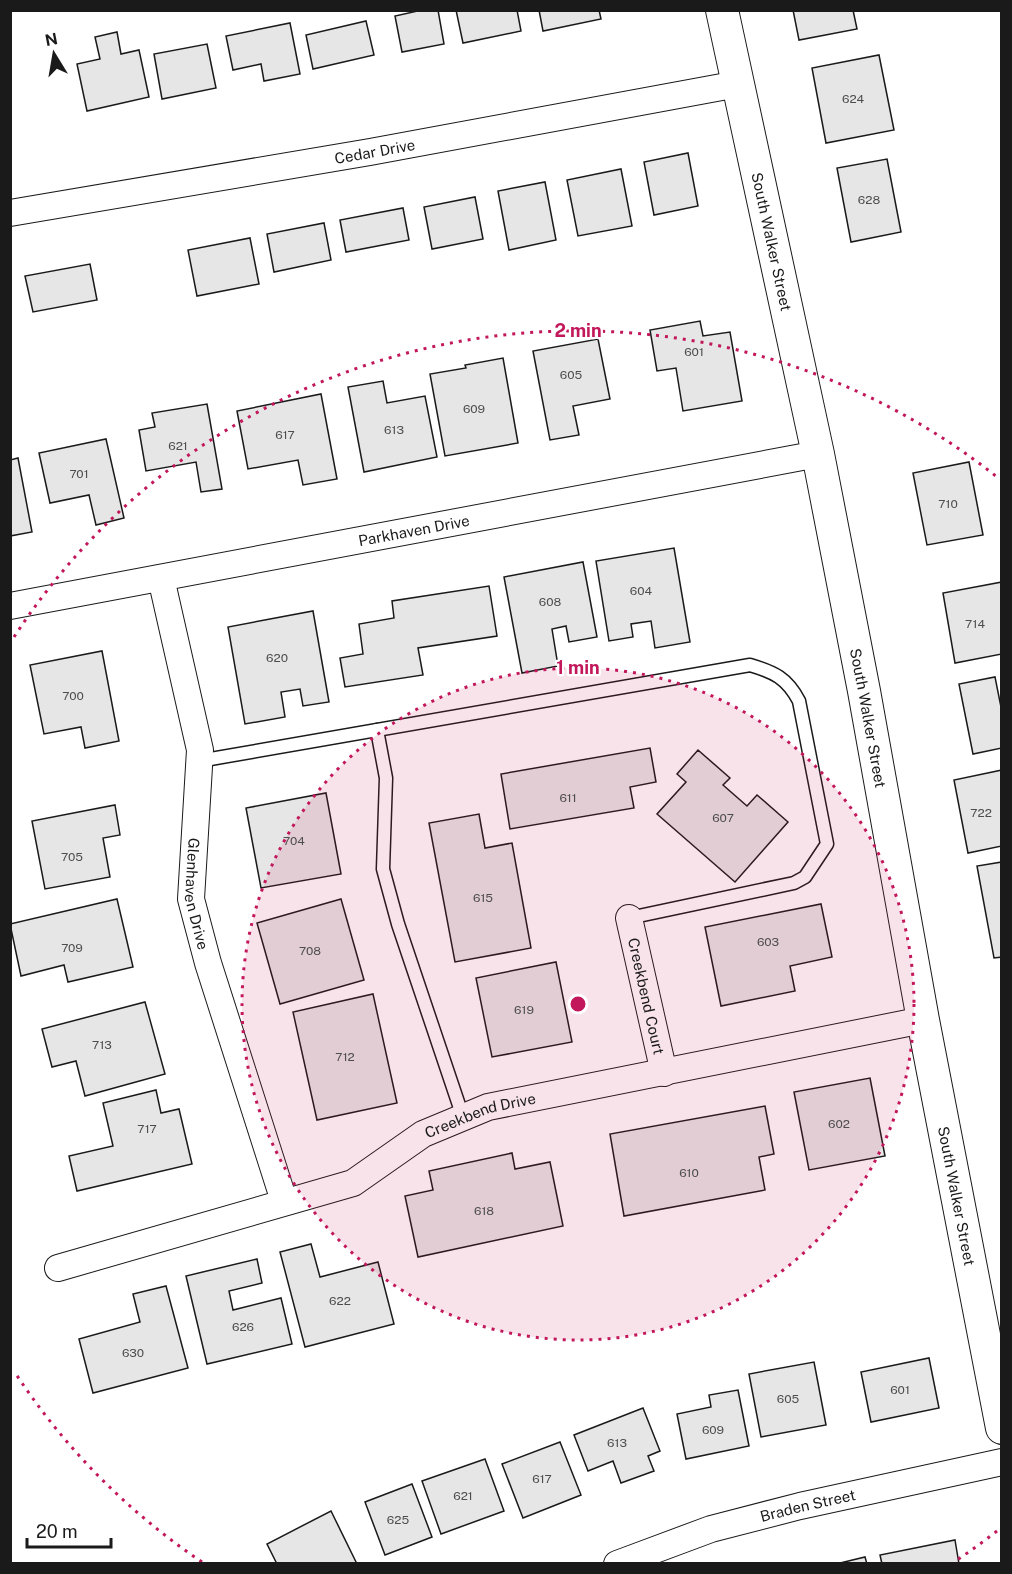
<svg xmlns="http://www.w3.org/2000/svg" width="1012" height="1574" font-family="'Public Sans',sans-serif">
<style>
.building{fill:#e6e6e6;stroke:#1a1a1a;stroke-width:1.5}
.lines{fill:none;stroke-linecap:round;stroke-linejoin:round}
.service-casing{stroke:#1a1a1a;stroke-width:15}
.minor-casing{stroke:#1a1a1a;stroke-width:28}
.tertiary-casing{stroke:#1a1a1a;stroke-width:34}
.service{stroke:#fff;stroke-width:12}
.minor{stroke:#fff;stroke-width:26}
.tertiary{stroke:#fff;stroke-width:32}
.ring{fill:none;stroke:#c2185b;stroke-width:3;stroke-dasharray:3 6}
.labels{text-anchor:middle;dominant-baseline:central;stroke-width:4.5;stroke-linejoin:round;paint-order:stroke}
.number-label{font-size:12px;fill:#4d4d4d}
.street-label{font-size:15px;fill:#1a1a1a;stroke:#fff}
.centre{fill:#c2185b;stroke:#fff;stroke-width:3}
.ring-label{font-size:18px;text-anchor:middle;font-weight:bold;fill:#c2185b;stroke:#fff;stroke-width:4.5;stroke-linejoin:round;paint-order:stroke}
</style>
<rect width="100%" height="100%" fill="#fff"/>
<g class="building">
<path d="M 422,10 L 438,10 L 444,44 L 402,52 L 395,16 Z"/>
<path d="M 456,10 L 517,10 L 521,31 L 463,43 Z"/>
<path d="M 539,10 L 599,10 L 601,19 L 543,31 Z"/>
<path d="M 793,10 L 853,10 L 857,29 L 799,40 Z"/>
<path d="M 366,21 L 374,55 L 313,69 L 306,35 Z"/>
<path d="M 290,23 L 300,74 L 264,81 L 261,64 L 233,70 L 226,36 Z"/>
<path d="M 117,32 L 121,54 L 139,50 L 149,97 L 87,111 L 77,64 L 100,59 L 95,37 Z"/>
<path d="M 207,44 L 216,88 L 162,99 L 154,54 Z"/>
<path d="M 879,55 L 894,130 L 826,143 L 812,68 Z"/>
<path d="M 688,153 L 698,206 L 654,215 L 644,162 Z"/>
<path d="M 887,159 L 901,232 L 851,242 L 837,168 Z"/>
<path d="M 621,169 L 632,226 L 578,236 L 567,180 Z"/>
<path d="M 545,182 L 556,240 L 509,250 L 498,191 Z"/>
<path d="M 475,197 L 483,239 L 432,249 L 424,207 Z"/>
<path d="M 403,208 L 409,240 L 346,252 L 340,220 Z"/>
<path d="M 324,223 L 331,260 L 274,272 L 267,234 Z"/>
<path d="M 250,238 L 259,284 L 197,296 L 188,250 Z"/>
<path d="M 90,264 L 97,300 L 33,312 L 25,276 Z"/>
<path d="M 700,321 L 703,336 L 730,332 L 742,401 L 683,411 L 676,368 L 657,371 L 650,330 Z"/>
<path d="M 598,339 L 610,399 L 573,406 L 579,435 L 550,440 L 533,351 Z"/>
<path d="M 503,358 L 518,443 L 445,456 L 430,374 L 466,368 L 465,365 Z"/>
<path d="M 383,381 L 387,403 L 425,396 L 437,457 L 364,472 L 348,387 Z"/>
<path d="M 321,394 L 337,479 L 303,485 L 298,460 L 248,469 L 237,411 Z"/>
<path d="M 207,404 L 222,489 L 201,492 L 196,462 L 146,471 L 139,430 L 155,427 L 152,413 Z"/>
<path d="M 106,439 L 124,518 L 96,525 L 89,495 L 50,503 L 39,453 Z"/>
<path d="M 18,458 L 32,532 L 10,536 L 10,460 Z"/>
<path d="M 969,462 L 983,535 L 927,545 L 913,473 Z"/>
<path d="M 674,548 L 690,642 L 655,648 L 651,621 L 631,624 L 633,637 L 609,641 L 596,561 Z"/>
<path d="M 583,562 L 597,637 L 569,642 L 566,626 L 552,629 L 558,666 L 522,673 L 504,577 Z"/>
<path d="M 1002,582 L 1002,654 L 955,663 L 943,593 Z"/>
<path d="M 489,586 L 497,636 L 418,648 L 423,675 L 345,687 L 340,658 L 363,654 L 359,624 L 394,618 L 392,601 Z"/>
<path d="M 313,611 L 329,702 L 303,706 L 300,689 L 281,692 L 285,717 L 245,724 L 228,627 Z"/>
<path d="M 102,651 L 119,741 L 85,748 L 81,727 L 44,734 L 30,665 Z"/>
<path d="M 995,677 L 1002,712 L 1002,748 L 973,754 L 959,684 Z"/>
<path d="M 650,748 L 656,782 L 630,787 L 634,808 L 510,829 L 501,774 Z"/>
<path d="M 698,750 L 730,778 L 723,785 L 747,806 L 757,795 L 788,822 L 735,882 L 657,814 L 686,782 L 677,774 Z"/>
<path d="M 1002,770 L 1002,846 L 968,853 L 954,780 Z"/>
<path d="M 326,793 L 341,874 L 261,888 L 246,808 Z"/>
<path d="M 115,805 L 120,835 L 103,838 L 110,877 L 45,889 L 32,821 Z"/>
<path d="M 479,814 L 485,848 L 512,843 L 531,948 L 455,962 L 429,823 Z"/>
<path d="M 1002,862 L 1002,957 L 994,958 L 977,866 Z"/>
<path d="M 117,899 L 133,967 L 68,982 L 64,965 L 21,976 L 10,924 Z"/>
<path d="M 341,899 L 364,980 L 280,1004 L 257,923 Z"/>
<path d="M 821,904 L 832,957 L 790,966 L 795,991 L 721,1006 L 705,927 Z"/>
<path d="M 556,962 L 572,1042 L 492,1057 L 476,978 Z"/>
<path d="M 373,994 L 397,1103 L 317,1120 L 293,1012 Z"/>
<path d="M 145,1002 L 165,1074 L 85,1096 L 76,1061 L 52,1067 L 42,1029 Z"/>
<path d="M 870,1078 L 885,1156 L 809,1170 L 794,1092 Z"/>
<path d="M 156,1090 L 161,1113 L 179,1109 L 192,1164 L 77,1191 L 69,1156 L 113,1146 L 103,1103 Z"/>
<path d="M 765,1106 L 774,1154 L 759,1157 L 765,1190 L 624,1216 L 610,1134 Z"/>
<path d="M 512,1153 L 515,1169 L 550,1162 L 563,1226 L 418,1257 L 405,1196 L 433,1190 L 429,1171 Z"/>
<path d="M 311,1244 L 320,1277 L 378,1262 L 394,1324 L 305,1347 L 280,1252 Z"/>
<path d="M 257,1259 L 262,1283 L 229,1291 L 233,1310 L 281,1298 L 292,1344 L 207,1364 L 186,1276 Z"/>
<path d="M 166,1286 L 188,1368 L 93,1393 L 79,1339 L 140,1322 L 133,1294 Z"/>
<path d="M 929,1358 L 939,1408 L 871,1422 L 861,1372 Z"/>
<path d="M 814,1362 L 826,1425 L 761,1437 L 749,1374 Z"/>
<path d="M 738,1390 L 749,1446 L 686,1459 L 677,1414 L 711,1407 L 709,1395 Z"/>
<path d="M 643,1408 L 660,1451 L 648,1456 L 654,1471 L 621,1483 L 613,1461 L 588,1471 L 574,1435 Z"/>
<path d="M 560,1442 L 581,1495 L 523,1518 L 502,1464 Z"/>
<path d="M 485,1459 L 504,1511 L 441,1534 L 422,1481 Z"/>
<path d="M 412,1484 L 432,1537 L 385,1555 L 365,1502 Z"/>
<path d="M 331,1511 L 357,1564 L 277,1564 L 267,1544 Z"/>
<path d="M 955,1540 L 959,1564 L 882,1564 L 880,1555 Z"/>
<path d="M 865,1557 L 867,1564 L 836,1564 Z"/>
</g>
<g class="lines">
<defs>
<g id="service">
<path d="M 377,730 L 386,778 L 383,869 L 398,924 L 463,1117"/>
<path d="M 199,761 L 750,665 C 774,672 787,678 799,701 L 827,844 L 805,877 L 794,883 L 629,918"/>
</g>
<g id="minor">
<path id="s1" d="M 10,213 L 370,152 L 738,84"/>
<path id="s2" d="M 161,578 L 200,750 L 191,899 L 208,963 L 284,1201"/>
<path id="s3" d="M 10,606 L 818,454"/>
<path id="s4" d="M 629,918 L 664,1073"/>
<path id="s5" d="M 58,1268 L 353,1183 L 423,1134 L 488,1107 L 923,1020"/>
<path id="s6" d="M 617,1564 L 711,1529 L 800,1506 L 1002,1462"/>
</g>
<g id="tertiary">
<path id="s7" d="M 722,10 L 818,454 L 864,691 L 923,1020 L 1002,1428"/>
</g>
</defs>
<use href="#service" class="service-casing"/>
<use href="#minor" class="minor-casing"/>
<use href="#tertiary" class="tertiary-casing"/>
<use href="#service" class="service"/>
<use href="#minor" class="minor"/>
<use href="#tertiary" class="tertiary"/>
</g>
<circle cx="578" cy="1004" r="336" fill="#c2185b" fill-opacity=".12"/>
<g class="ring">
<circle cx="578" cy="1004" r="336"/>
<path d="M997 1531A673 673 0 0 1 954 1562M202 1562A673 673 0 0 1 14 1371M14 637A673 673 0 0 1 997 477"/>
</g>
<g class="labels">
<g class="number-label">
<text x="853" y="99">624</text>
<text x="869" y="200">628</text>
<text x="694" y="352">601</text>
<text x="571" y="375">605</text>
<text x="474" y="409">609</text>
<text x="394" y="430">613</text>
<text x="285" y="435">617</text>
<text x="178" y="446">621</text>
<text x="79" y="474">701</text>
<text x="948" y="504">710</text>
<text x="641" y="591">604</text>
<text x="550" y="602">608</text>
<text x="975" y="624">714</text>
<text x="277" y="658">620</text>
<text x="73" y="696">700</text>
<text x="568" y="798">611</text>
<text x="981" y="813">722</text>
<text x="723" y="818">607</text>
<text x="294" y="841">704</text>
<text x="72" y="857">705</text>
<text x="483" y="898">615</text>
<text x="768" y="942">603</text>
<text x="72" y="948">709</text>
<text x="310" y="951">708</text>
<text x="524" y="1010">619</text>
<text x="102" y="1045">713</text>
<text x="345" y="1057">712</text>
<text x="839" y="1124">602</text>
<text x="147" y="1129">717</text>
<text x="689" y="1173">610</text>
<text x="484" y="1211">618</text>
<text x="340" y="1301">622</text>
<text x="243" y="1327">626</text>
<text x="133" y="1353">630</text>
<text x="900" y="1390">601</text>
<text x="788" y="1399">605</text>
<text x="713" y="1430">609</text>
<text x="617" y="1443">613</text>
<text x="542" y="1479">617</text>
<text x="463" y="1496">621</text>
<text x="398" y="1520">625</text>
</g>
<g class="street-label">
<text stroke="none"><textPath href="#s1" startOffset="370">Cedar Drive</textPath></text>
<text stroke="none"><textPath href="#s7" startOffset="237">South Walker Street</textPath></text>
<text stroke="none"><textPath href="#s3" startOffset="411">Parkhaven Drive</textPath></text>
<text stroke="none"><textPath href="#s7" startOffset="723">South Walker Street</textPath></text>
<text stroke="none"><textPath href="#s2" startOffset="321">Glenhaven Drive</textPath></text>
<text stroke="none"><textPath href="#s4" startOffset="80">Creekbend Court</textPath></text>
<text stroke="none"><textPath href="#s5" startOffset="453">Creekbend Drive</textPath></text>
<text stroke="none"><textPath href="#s7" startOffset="1209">South Walker Street</textPath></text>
<text stroke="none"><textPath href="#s6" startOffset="200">Braden Street</textPath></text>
</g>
</g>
<circle cx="578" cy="1004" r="9" class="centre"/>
<g class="ring-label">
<text x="578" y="337">2 min</text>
<text x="578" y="674">1 min</text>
</g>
<rect width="1012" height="1574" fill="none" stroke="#1a1a1a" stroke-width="24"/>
<g transform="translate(54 54) rotate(349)" stroke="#ffffff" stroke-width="4.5" paint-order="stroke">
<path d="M0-4.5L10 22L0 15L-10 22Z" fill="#1a1a1a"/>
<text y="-9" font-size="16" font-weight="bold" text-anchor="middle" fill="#1a1a1a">N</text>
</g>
<path d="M27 1538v9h84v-9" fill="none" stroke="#1a1a1a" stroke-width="3"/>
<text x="36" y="1538" font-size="18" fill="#1a1a1a" stroke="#ffffff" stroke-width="4.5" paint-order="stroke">20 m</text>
</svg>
